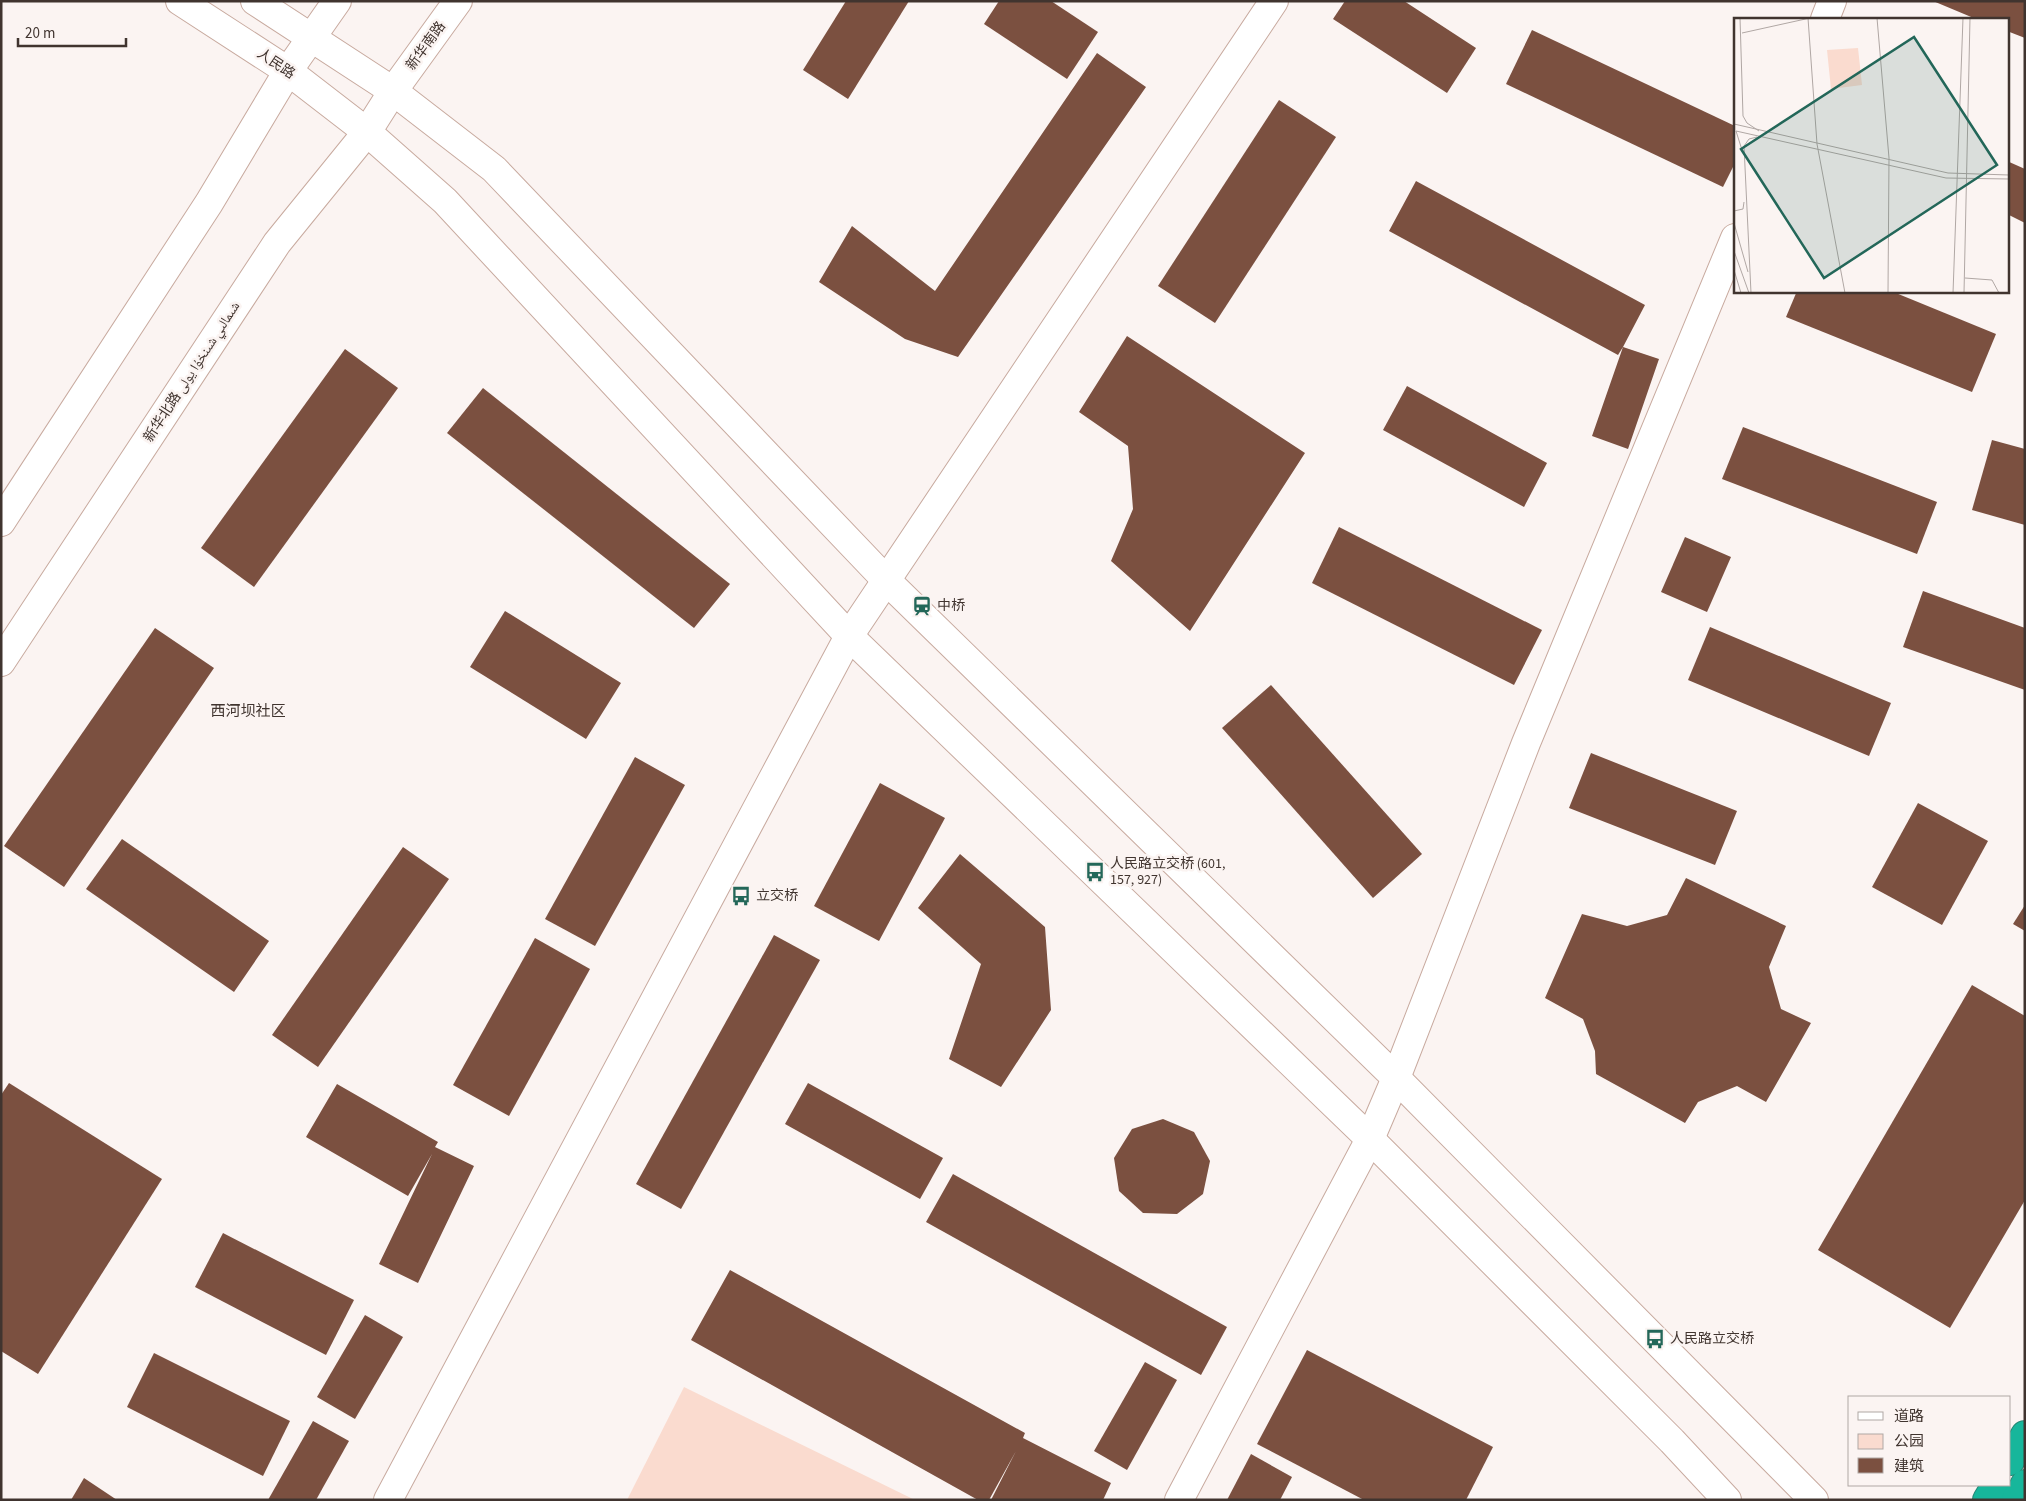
<svg xmlns="http://www.w3.org/2000/svg" width="2026" height="1501" font-family="'Source Sans 3','Noto Naskh Arabic','Noto Sans SC',sans-serif">
<style>
.green{fill:#fadbcf}
.building{fill:#7b5040}
.lines{fill:none;stroke-linecap:round;stroke-linejoin:round}
.street-casing{stroke:#c8aa9f;stroke-width:30}
.secondary-casing{stroke:#c8aa9f;stroke-width:30}
.highway-casing{stroke:#258875;stroke-width:30}
.street{stroke:#fff;stroke-width:28}
.secondary{stroke:#fff;stroke-width:28}
.highway{stroke:#17b69b;stroke-width:28}
.labels{text-anchor:middle;dominant-baseline:central;stroke-width:5;stroke-linejoin:round;paint-order:stroke}
.street-label{font-size:14px;fill:#40342f;stroke:#fbf4f2}
.poi-label{font-size:14px;fill:#40342f;stroke:#fbf4f2;text-anchor:start}
.neighbourhood-label{font-size:15px;fill:#40342f;stroke:#fbf4f2}
.inset-road{fill:none;stroke:#b0a7a4;stroke-width:1}
.view{fill:#236759;fill-opacity:0.15;stroke:#236759;stroke-width:2.5}
.inset-edge{fill:none;stroke:#40342f;stroke-width:2.5}
</style>
<rect width="100%" height="100%" fill="#fbf4f2"/>
<path class="green" d="M 684,1387 L 915,1500 L 627,1500 Z"/>
<g class="building">
<path d="M 846,1 L 909,1 L 848,99 L 803,70 Z"/>
<path d="M 999,1 L 1051,1 L 1098,32 L 1067,79 L 984,24 Z"/>
<path d="M 1345,1 L 1404,1 L 1476,48 L 1447,93 L 1333,19 Z"/>
<path d="M 1933,1 L 2025,1 L 2025,38 L 2007,31 L 2007,19 L 1976,19 Z"/>
<path d="M 1532,30 L 1735,126 L 1735,163 L 1723,187 L 1506,84 Z"/>
<path d="M 1097,53 L 1146,87 L 958,357 L 905,339 L 819,282 L 852,226 L 935,291 Z"/>
<path d="M 1279,100 L 1336,137 L 1215,323 L 1158,286 Z"/>
<path d="M 2007,161 L 2025,169 L 2025,223 L 2007,214 Z"/>
<path d="M 1416,181 L 1645,305 L 1623,347 L 1659,359 L 1628,449 L 1592,436 L 1623,347 L 1618,355 L 1389,231 Z"/>
<path d="M 1797,291 L 1891,291 L 1996,334 L 1972,392 L 1786,317 Z"/>
<path d="M 1127,336 L 1305,453 L 1190,631 L 1111,561 L 1133,509 L 1128,446 L 1079,412 Z"/>
<path d="M 345,349 L 398,388 L 254,587 L 201,548 Z"/>
<path d="M 1407,386 L 1547,463 L 1524,507 L 1383,430 Z"/>
<path d="M 483,388 L 730,584 L 694,628 L 447,433 Z"/>
<path d="M 1743,427 L 1937,502 L 1917,554 L 1722,479 Z"/>
<path d="M 1992,440 L 2025,449 L 2025,525 L 1972,510 Z"/>
<path d="M 1339,527 L 1542,630 L 1514,685 L 1312,583 Z"/>
<path d="M 1685,537 L 1731,557 L 1707,612 L 1661,592 Z"/>
<path d="M 1923,591 L 2025,628 L 2025,690 L 1903,647 Z"/>
<path d="M 505,611 L 621,683 L 586,739 L 470,667 Z"/>
<path d="M 1710,627 L 1891,703 L 1869,756 L 1688,680 Z"/>
<path d="M 155,628 L 214,668 L 64,887 L 4,846 Z"/>
<path d="M 1271,685 L 1422,854 L 1373,898 L 1222,728 Z"/>
<path d="M 1591,753 L 1737,811 L 1715,865 L 1569,808 Z"/>
<path d="M 635,757 L 685,785 L 595,946 L 545,919 Z"/>
<path d="M 880,783 L 945,818 L 879,941 L 814,906 Z"/>
<path d="M 1918,803 L 1988,841 L 1942,925 L 1872,887 Z"/>
<path d="M 122,839 L 269,941 L 234,992 L 86,889 Z"/>
<path d="M 403,847 L 449,879 L 318,1067 L 272,1035 Z"/>
<path d="M 960,854 L 1045,927 L 1051,1010 L 1001,1087 L 949,1059 L 981,964 L 918,908 Z"/>
<path d="M 1686,878 L 1786,926 L 1769,967 L 1781,1009 L 1811,1023 L 1766,1102 L 1737,1086 L 1698,1102 L 1685,1123 L 1596,1074 L 1595,1051 L 1583,1019 L 1545,998 L 1582,914 L 1627,926 L 1667,915 Z"/>
<path d="M 2025,905 L 2025,931 L 2013,924 Z"/>
<path d="M 774,935 L 820,960 L 681,1209 L 636,1184 Z"/>
<path d="M 535,938 L 590,969 L 509,1116 L 453,1085 Z"/>
<path d="M 1972,985 L 2025,1016 L 2025,1200 L 1950,1328 L 1818,1250 Z"/>
<path d="M 9,1083 L 162,1179 L 38,1374 L 1,1351 L 1,1095 Z"/>
<path d="M 808,1083 L 943,1158 L 920,1199 L 785,1124 Z"/>
<path d="M 337,1084 L 438,1142 L 435,1147 L 474,1166 L 418,1283 L 379,1264 L 432,1154 L 408,1196 L 306,1137 Z"/>
<path d="M 1163,1119 L 1194,1132 L 1210,1161 L 1203,1194 L 1177,1214 L 1143,1213 L 1119,1191 L 1114,1158 L 1132,1129 Z"/>
<path d="M 953,1174 L 1227,1327 L 1201,1375 L 926,1222 Z"/>
<path d="M 223,1233 L 354,1300 L 326,1355 L 195,1287 Z"/>
<path d="M 730,1270 L 1025,1433 L 1023,1438 L 1111,1483 L 1103,1500 L 991,1500 L 1016,1451 L 989,1500 L 978,1500 L 691,1340 Z"/>
<path d="M 365,1315 L 403,1337 L 355,1419 L 317,1397 Z"/>
<path d="M 1307,1350 L 1493,1447 L 1466,1500 L 1364,1500 L 1257,1444 Z"/>
<path d="M 154,1353 L 290,1421 L 263,1476 L 127,1407 Z"/>
<path d="M 1145,1362 L 1177,1380 L 1127,1470 L 1094,1451 Z"/>
<path d="M 313,1421 L 349,1441 L 316,1500 L 268,1500 Z"/>
<path d="M 1251,1454 L 1292,1477 L 1280,1500 L 1227,1500 Z"/>
<path d="M 84,1478 L 117,1500 L 71,1500 Z"/>
</g>
<g class="lines">
<defs>
<g id="street">
<path d="M 1825,19 L 1832,1"/>
<path d="M 388,1500 L 849,636 L 1274,1"/>
<path d="M 1179,1500 L 1370,1139 L 1396,1078 L 1526,743 L 1735,238"/>
</g>
<g id="secondary">
<path d="M 180,1 L 288,71 L 367,132 L 445,201 L 849,636 L 1370,1139 L 1672,1441 L 1727,1500"/>
<path d="M 255,1 L 393,91 L 494,169 L 887,581 L 1396,1078 L 1814,1500"/>
<path d="M 1,522 L 209,203 L 288,71 L 337,1"/>
<path d="M 1,662 L 277,243 L 367,132 L 393,91 L 458,1"/>
</g>
<g id="highway">
<path d="M 2010,1461 L 2025,1435"/>
<path d="M 1987,1500 L 1996,1485"/>
<path d="M 2016,1500 L 2025,1484"/>
</g>
</defs>
<use href="#street" class="street-casing"/>
<use href="#secondary" class="secondary-casing"/>
<use href="#highway" class="highway-casing"/>
<use href="#street" class="street"/>
<use href="#secondary" class="secondary"/>
<use href="#highway" class="highway"/>
</g>
<defs>
<symbol id="station-bare" viewBox="-9 -9 18 18"><path d="M-3-6H3Q5-6 5-4V2Q5 4 3 4L4.5 6H3L1.5 4h-3L-3 6H-4.5L-3 4Q-5 4-5 2V-4Q-5-6-3-6ZM-3.5-4v3h7v-3ZM-3.5 1v1.5H-2V1ZM2 1v1.5H3.5V1Z" fill="#236759" stroke="#fbf4f2" stroke-width="2.5" paint-order="stroke"/></symbol>
<symbol id="bus-bare" viewBox="-9 -9 18 18"><path d="M-5-6H5V4H4V6H2V4H-2V6H-4V4H-5ZM-3.5-4V0h7V-4ZM-3.5 1.2v1.5H-2V1.2ZM2 1.2v1.5H3.5V1.2Z" fill="#236759" stroke="#fbf4f2" stroke-width="2.5" paint-order="stroke"/></symbol>
</defs>
<g fill-rule="evenodd">
<use href="#station-bare" x="908" y="592" width="28" height="28"/>
<use href="#bus-bare" x="1081" y="858" width="28" height="28"/>
<use href="#bus-bare" x="727" y="882" width="28" height="28"/>
<use href="#bus-bare" x="1641" y="1325" width="28" height="28"/>
</g>
<g class="labels">
<g class="street-label">
<text transform="translate(426 46) rotate(-54)">新华南路</text>
<text transform="translate(276 64) rotate(34)">人民路</text>
<text transform="translate(192 372) rotate(-57)">新华北路 شىمالىي شىنخۇا يولى</text>
</g>
<g class="poi-label">
<text x="937" y="606">中桥</text>
<text x="1110" y="864">人民路立交桥 (601,<tspan x="1110" dy="16">157, 927)</tspan></text>
<text x="756" y="896">立交桥</text>
<text x="1670" y="1339">人民路立交桥</text>
</g>
<g class="neighbourhood-label">
<text x="248" y="711">西河坝社区</text>
</g>
</g>
<g transform="translate(1734 18)">
<rect width="275" height="275" fill="#fbf4f2"/>
<path d="M 124,30 L 128,67 L 97,71 L 93,32 Z" fill="#fadbcf"/>
<path class="inset-road" d="M 6,0 L 9,98 L 13,105 L 25,113M 74,0 L 83,126 L 111,275M 143,0 L 155,140 L 154,275M 8,15 L 76,0M 0,106 L 214,155 L 275,157M 2,113 L 212,160 L 275,161M 2,113 L 8,132M 0,193 L 9,191 L 10,184M 0,205 L 14,254M 0,233 L 15,275M 0,252 L 7,275M 231,260 L 258,262 L 265,275M 17,275 L 10,128 L 15,121 L 23,119M 219,275 L 229,0M 230,275 L 236,0"/>
<path class="view" d="M 180,19 L 263,147 L 90,260 L 7,131 Z"/>
<rect width="275" height="275" class="inset-edge"/>
</g>
<rect width="2026" height="1501" fill="none" stroke="#40342f" stroke-width="5"/>
<rect x="1848" y="1396" width="162" height="90" fill="#fbf4f2" stroke="#b0a7a4"/>
<rect x="1858" y="1412" width="25" height="8" fill="#ffffff" stroke="#b0a7a4"/>
<text x="1894" y="1421" font-size="15" fill="#40342f">道路</text>
<rect x="1858" y="1434" width="25" height="15" fill="#fadbcf" stroke="#b0a7a4"/>
<text x="1894" y="1446" font-size="15" fill="#40342f">公园</text>
<rect x="1858" y="1458" width="25" height="15" fill="#7b5040" stroke="#b0a7a4"/>
<text x="1894" y="1471" font-size="15" fill="#40342f">建筑</text>
<path d="M18 38v8h108v-8" fill="none" stroke="#40342f" stroke-width="2.5"/>
<text x="25" y="38" font-size="15" fill="#40342f" stroke="#fbf4f2" stroke-width="4" paint-order="stroke">20 m</text>
</svg>
